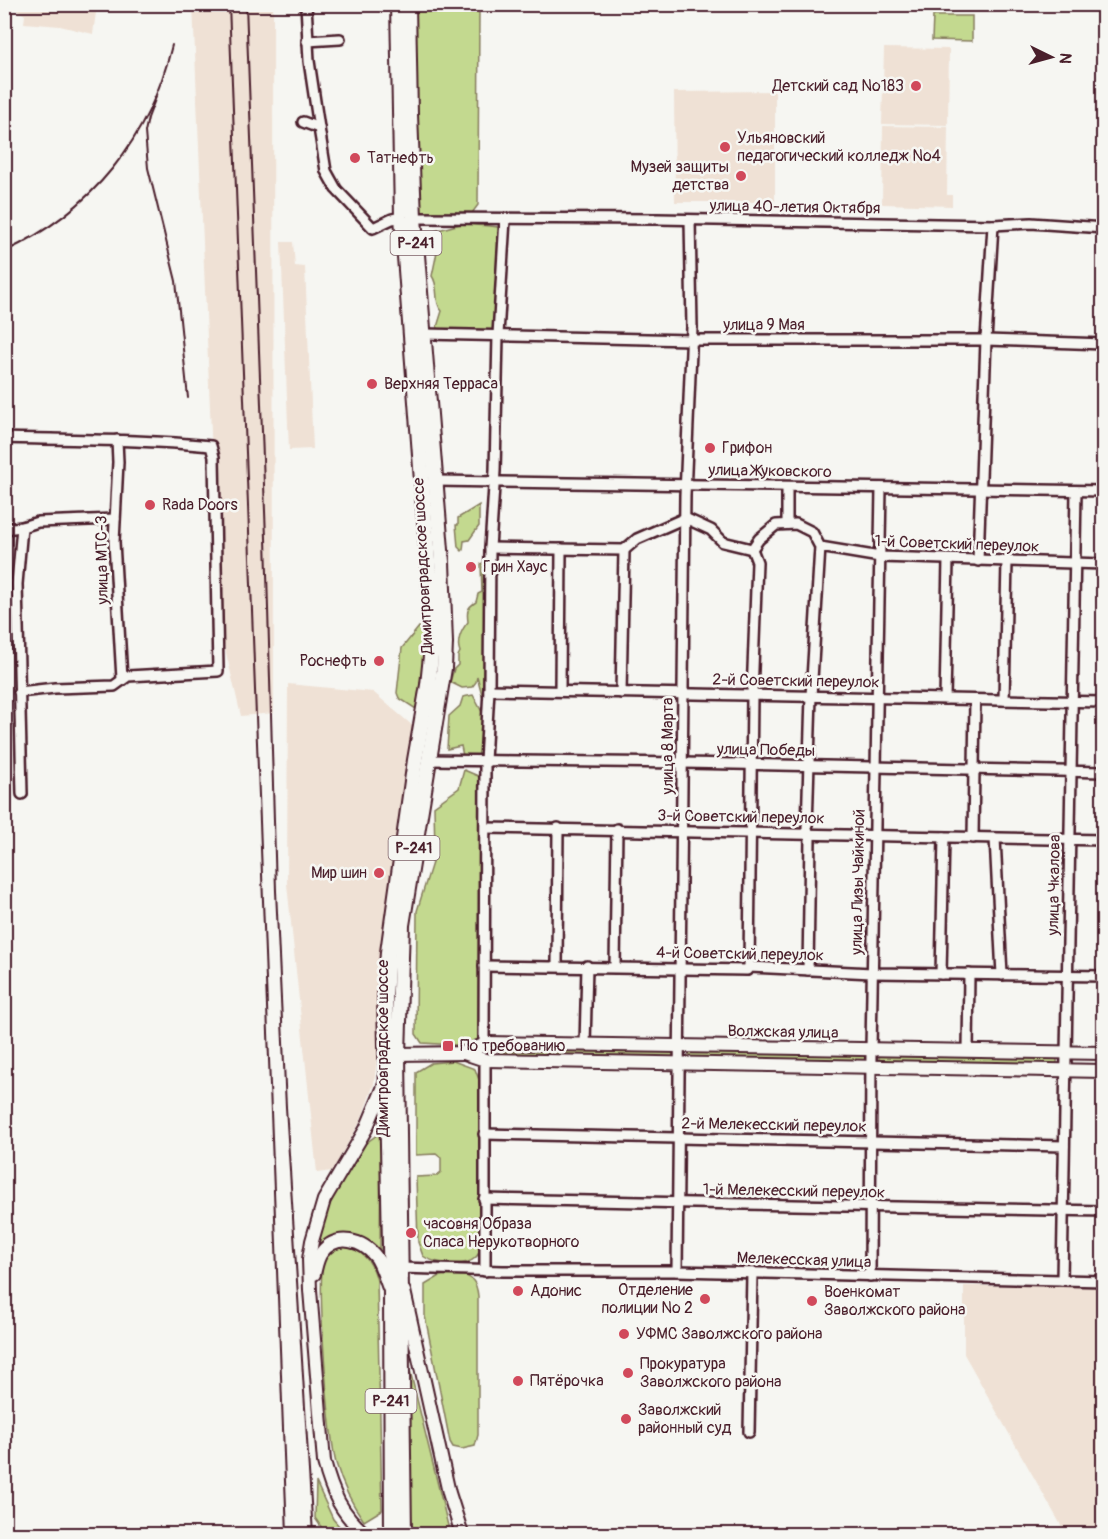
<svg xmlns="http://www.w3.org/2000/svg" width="1108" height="1539" font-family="Pangolin,sans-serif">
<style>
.built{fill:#efe1d5}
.green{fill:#c3d98f;stroke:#867c5d;stroke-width:1.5}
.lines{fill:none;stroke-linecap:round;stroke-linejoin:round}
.minor-casing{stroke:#4a1f2b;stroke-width:14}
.major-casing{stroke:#4a1f2b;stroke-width:16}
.highway-casing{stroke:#4a1f2b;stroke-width:18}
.minor{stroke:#f6f6f2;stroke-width:9}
.major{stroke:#f6f6f2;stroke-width:12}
.highway{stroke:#f6f6f2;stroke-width:14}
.rail{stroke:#4a1f2b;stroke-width:2}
.poi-dot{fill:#d1495b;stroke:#f6f6f2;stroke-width:2}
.labels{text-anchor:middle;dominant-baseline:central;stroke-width:5;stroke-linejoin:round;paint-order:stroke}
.shield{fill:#f6f6f2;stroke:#7e6067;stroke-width:1.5}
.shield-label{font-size:15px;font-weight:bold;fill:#4a1f2b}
.poi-label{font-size:16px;fill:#4a1f2b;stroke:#f6f6f2;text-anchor:start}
.street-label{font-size:16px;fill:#4a1f2b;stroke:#f6f6f2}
</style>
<rect width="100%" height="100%" fill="#f6f6f2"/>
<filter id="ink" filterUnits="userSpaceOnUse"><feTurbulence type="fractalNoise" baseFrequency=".0167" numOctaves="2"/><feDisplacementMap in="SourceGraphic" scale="12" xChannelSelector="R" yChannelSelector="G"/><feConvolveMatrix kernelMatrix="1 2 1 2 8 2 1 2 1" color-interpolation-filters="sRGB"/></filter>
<g filter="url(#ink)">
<g class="built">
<path d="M 17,5 L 97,5 L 93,34 L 60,26 L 24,23 L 25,15 L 16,9 Z"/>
<path d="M 193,5 L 273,5 L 274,713 L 241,716 L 219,623 Z"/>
<path d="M 884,48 L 949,49 L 948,125 L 882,124 Z"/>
<path d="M 775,91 L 775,202 L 675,202 L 674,92 Z"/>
<path d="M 883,126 L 948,127 L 947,195 L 952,195 L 952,206 L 882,204 Z"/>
<path d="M 281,242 L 293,242 L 295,266 L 305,267 L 313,449 L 289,450 Z"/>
<path d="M 288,684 L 373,692 L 413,726 L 384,928 L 378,1052 L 374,1084 L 360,1122 L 332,1171 L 317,1173 L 287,884 Z"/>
<path d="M 964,1286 L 1103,1286 L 1103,1534 L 1066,1534 L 964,1354 Z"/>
</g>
<g class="green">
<path d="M 414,5 L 479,5 L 478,205 L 472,213 L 429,215 L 420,211 L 418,206 Z"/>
<path d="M 933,16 L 972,16 L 972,41 L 932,40 Z"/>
<path d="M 464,223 C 478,227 492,224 505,229 L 506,232 L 506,270 L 498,327 C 482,336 480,329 464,330 C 453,331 445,338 437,327 L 442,311 C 433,302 440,287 432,276 L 438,247 L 432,236 L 435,231 Z"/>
<path d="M 479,505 L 479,526 L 469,540 L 464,541 L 463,550 L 462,551 L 458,547 L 456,525 L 458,525 L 458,518 Z"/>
<path d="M 486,560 L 489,562 L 484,702 L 477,676 L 476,682 L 472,687 L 462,688 L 450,682 L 454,669 L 458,665 L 458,656 L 460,652 C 456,642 461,630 468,622 C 467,613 466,608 476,602 L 478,594 L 482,592 L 481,564 Z"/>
<path d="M 419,627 L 425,630 L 426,645 L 416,709 L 399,698 L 397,693 L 402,648 Z"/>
<path d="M 473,695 L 484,716 L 485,751 L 476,757 L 463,756 L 461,746 L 447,749 L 449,716 L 460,706 L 463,697 Z"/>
<path d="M 464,770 L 483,778 L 490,1034 L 474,1046 L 422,1043 L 416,1034 L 417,911 L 435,853 L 434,806 L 459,788 Z"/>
<path d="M 500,1047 L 674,1051 L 674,1058 L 499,1056 Z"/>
<path d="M 689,1049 L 867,1052 L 867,1061 L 689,1058 Z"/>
<path d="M 879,1052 L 1057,1056 L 1057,1065 L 879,1061 Z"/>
<path d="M 453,1061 L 475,1069 L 479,1080 L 481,1245 C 480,1250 479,1255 475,1258 C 466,1267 433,1264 423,1256 L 418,1242 L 416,1177 L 436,1176 L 441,1172 L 441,1158 L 436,1154 L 416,1155 L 416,1072 L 431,1063 Z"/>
<path d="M 377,1135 L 381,1137 L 380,1253 C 359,1232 343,1229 318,1246 L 324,1220 L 332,1199 L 362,1146 Z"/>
<path d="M 345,1247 C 364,1250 373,1263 377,1281 L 382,1510 L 364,1521 C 351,1503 342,1484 336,1463 C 329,1439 315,1271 325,1256 C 330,1249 337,1249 345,1247 Z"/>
<path d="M 456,1272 C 471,1278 476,1278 478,1296 L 478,1435 L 475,1446 L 462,1449 L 453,1447 L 450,1442 L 425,1316 L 425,1285 L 440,1276 Z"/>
<path d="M 405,1350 L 450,1534 L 412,1534 Z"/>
<path d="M 316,1482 L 333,1519 L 346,1534 L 326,1534 L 315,1518 Z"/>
</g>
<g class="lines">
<defs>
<g id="minor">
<path d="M 306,4 L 309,61 L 319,128"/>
<path d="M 307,41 L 340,39"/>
<path d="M 303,122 L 319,128 L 326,171 L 336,189 L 373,228 L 392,219 L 402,217"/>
<path d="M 414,218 L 658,219 L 993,225 L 1031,223 L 1104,228"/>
<path d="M 424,334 L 692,340 L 986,340 L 1104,344"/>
<path d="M 4,438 C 73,440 142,439 211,446 L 214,457 L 218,671 L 128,676 L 114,686 L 55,688 L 19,692"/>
<path d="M 117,440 L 118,462 L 114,542 L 122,679"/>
<path d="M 436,481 L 1104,491"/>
<path d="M 787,524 L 787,487"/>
<path d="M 4,529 L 22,527 L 38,522 L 115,519"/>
<path d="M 490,548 L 624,550 L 637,539 L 685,518 L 711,530 L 723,542 L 752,549 L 759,539 L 776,525 L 796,524 L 812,532 L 820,547 L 880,557 L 1104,564"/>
<path d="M 978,561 L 986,340 L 993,225"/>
<path d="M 489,690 L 1104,702"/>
<path d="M 560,691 L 561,549"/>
<path d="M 621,693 L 624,550"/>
<path d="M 945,699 L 948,560"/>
<path d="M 1004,700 L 1007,561"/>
<path d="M 427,760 L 684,763 L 1104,772"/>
<path d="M 22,794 L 17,584 L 22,527"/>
<path d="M 486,828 L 1104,840"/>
<path d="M 973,838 L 975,700"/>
<path d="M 995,838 L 1002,975"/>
<path d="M 484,966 L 747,970 L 749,967 L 872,973 L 1104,976"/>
<path d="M 557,966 L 558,828"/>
<path d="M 615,967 L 617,829"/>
<path d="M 749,967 L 752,695 L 757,562 L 752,549"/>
<path d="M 808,970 L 810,838 L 807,828 L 811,696 L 820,547"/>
<path d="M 941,974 L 944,837"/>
<path d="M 484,1045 L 485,761 L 489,690 L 490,548 L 495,471 L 498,335 L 505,219"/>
<path d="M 585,1045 L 587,966"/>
<path d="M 968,1051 L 969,974"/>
<path d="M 485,1060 L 485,1271"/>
<path d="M 484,1134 L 1064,1146"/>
<path d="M 484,1199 L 1104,1211"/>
<path d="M 400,1268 L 503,1271 L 677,1271 L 1104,1281"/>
<path d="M 677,1271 L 685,495 L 692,327 L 690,220"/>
<path d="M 870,1276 L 871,1049 L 881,488"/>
<path d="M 1062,1280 L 1076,491"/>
<path d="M 749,1432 L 752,1273"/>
</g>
<g id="major">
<path d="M 464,1053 L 485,1060 L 1104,1071"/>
<path d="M 398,1054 L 464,1053 L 488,1043 L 1104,1053"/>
<path d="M 314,1274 C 316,1267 317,1258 322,1252 C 337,1233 363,1240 376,1257 C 382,1266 385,1278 389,1288"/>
<path d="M 404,1291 L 449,1493 L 462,1534"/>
<path d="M 365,1534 C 341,1513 332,1493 324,1462 L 310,1290 L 309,1259 L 312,1241 L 324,1200 L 366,1129 L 385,1084"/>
</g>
<g id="highway">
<path d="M 392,1534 L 391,1294 L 385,997 L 388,952 L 415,760 L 428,685 L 432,646 L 431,600 L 402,217 L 398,4"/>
<path d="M 404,1534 L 398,1054 L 402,925 L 444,668 L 445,643 L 442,562 L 414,218 L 410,114 L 408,4"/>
</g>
</defs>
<use href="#minor" class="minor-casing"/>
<use href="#major" class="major-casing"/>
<use href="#highway" class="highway-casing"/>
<use href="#minor" class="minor"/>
<use href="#major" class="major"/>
<use href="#highway" class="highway"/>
<g class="rail">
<path d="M 229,4 L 287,1534"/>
<path d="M 246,4 L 266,538 L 276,891 L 286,1107 L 313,1534"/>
<path d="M 156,97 L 148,118 L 145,132 L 148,168 L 176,281 L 188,398"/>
<path d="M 4,252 C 92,211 150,138 172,45"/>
</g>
</g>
</g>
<g class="poi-dot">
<circle cx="916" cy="86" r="6"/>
<circle cx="725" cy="147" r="6"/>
<circle cx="355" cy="158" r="6"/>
<circle cx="741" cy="176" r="6"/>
<circle cx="372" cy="384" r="6"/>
<circle cx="710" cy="448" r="6"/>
<circle cx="150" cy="505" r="6"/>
<circle cx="471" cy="567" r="6"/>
<circle cx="379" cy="661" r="6"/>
<circle cx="379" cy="873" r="6"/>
<rect x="442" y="1040" width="12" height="12" rx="3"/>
<circle cx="411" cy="1233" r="6"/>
<circle cx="518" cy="1291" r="6"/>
<circle cx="705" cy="1299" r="6"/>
<circle cx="812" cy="1301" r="6"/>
<circle cx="624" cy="1334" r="6"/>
<circle cx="628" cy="1373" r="6"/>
<circle cx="518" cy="1381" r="6"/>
<circle cx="626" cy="1419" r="6"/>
</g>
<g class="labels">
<g class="shield">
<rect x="390.5" y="231" width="51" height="24" rx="4.5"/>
<rect x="388.5" y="836" width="51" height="24" rx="4.5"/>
<rect x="365.5" y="1389" width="51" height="24" rx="4.5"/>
</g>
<g class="shield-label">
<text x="416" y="243">Р-241</text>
<text x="414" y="848">Р-241</text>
<text x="391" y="1401">Р-241</text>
</g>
<g class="poi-label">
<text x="904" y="86" text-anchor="end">Детский сад №183</text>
<text x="737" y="138">Ульяновский<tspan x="737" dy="18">педагогический колледж №4</tspan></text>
<text x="367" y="158">Татнефть</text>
<text x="729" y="167" text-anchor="end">Музей защиты<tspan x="729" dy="18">детства</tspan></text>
<text x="384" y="384">Верхняя Терраса</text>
<text x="722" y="448">Грифон</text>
<text x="162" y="505">Rada Doors</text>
<text x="483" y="567">Грин Хаус</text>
<text x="367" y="661" text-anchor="end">Роснефть</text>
<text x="367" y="873" text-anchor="end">Мир шин</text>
<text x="460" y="1046">По требованию</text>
<text x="423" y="1224">часовня Образа<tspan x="423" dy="18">Спаса Нерукотворного</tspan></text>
<text x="693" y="1290" text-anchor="end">Отделение<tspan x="693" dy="18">полиции № 2</tspan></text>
<text x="530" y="1291">Адонис</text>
<text x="824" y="1292">Военкомат<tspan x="824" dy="18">Заволжского района</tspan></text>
<text x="636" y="1334">УФМС Заволжского района</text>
<text x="640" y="1364">Прокуратура<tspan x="640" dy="18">Заволжского района</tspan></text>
<text x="530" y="1381">Пятёрочка</text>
<text x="638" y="1410">Заволжский<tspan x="638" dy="18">районный суд</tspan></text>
</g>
<g class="street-label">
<text transform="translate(795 207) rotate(1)">улица 40-летия Октября</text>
<text x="764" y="325">улица 9 Мая</text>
<text transform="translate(770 471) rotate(1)">улица Жуковского</text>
<text transform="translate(957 544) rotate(2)">1-й Советский переулок</text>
<text transform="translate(102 560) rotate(-91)">улица МТС-3</text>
<text transform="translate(423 566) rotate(-93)">Димитровградское шоссе</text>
<text transform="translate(796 681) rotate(1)">2-й Советский переулок</text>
<text transform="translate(668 746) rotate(-90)">улица 8 Марта</text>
<text transform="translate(766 750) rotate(1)">улица Победы</text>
<text transform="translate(741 817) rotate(1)">3-й Советский переулок</text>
<text transform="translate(858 882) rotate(-89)">улица Лизы Чайкиной</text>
<text transform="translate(1054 885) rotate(-89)">улица Чкалова</text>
<text transform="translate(740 954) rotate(1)">4-й Советский переулок</text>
<text transform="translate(783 1032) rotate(1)">Волжская улица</text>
<text transform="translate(383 1048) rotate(-90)">Димитровградское шоссе</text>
<text transform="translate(774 1125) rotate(1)">2-й Мелекесский переулок</text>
<text transform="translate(794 1191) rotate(1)">1-й Мелекесский переулок</text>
<text transform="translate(804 1260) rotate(2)">Мелекесская улица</text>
</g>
</g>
<rect width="1108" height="1539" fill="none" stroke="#f6f6f2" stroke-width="24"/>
<rect x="12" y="12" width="1084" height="1515" fill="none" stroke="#4a1f2b" stroke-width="2" filter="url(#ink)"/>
<g transform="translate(1051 57) rotate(95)" stroke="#f6f6f2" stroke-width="4.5" paint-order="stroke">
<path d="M0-4.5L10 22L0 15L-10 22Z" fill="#4a1f2b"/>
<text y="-9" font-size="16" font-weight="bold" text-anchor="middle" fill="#4a1f2b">N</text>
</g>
</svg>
